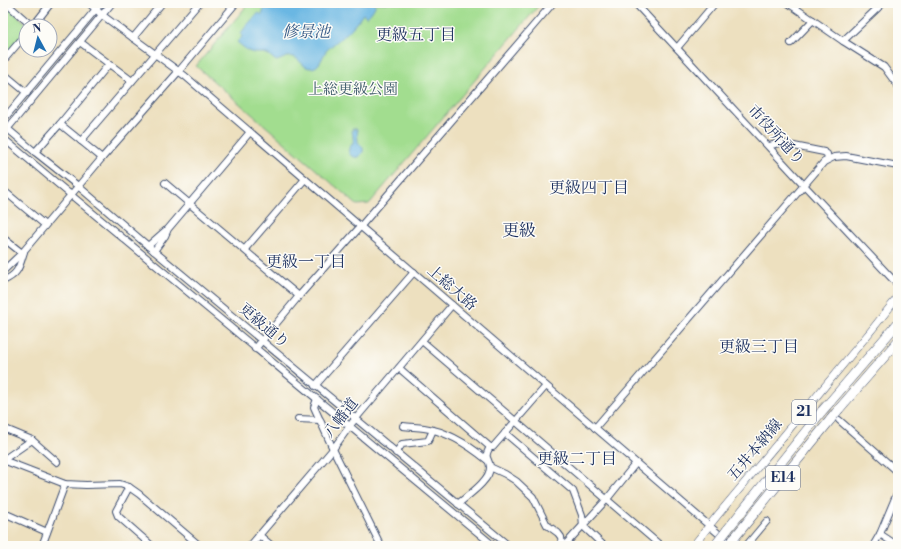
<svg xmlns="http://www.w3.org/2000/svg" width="901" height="549" font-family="'Libre Bodoni','Noto Serif JP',serif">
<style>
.green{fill:#a2dd8f;stroke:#5e8676}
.water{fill:#6ab7e3;stroke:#4273a0}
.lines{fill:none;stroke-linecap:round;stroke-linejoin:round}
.minor-tunnel{stroke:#c3bdac;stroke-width:6;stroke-dasharray:6 3;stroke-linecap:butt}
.minor-casing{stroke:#3a4a6d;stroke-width:8}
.major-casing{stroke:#3a4a6d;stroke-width:8}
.highway-casing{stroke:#3a4a6d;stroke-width:10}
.minor{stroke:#fff;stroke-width:6}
.major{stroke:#fff;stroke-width:7}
.highway{stroke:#fff;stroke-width:9}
.highway-bridge-casing{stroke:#3a4a6d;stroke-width:10;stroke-linecap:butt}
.highway-bridge{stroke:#fff;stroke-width:9}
.labels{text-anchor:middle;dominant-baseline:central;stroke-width:3;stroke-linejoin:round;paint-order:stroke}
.shield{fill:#fdfcf7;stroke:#5f6c8c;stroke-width:1}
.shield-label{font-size:14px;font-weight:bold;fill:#1b2f5e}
.park-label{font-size:15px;fill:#3d5a6a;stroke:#fdfcf7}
.street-label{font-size:15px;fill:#1b2f5e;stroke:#fdfcf7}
.water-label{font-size:16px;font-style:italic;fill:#335886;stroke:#fdfcf7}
.neighbourhood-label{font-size:16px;fill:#1b2f5e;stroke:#fdfcf7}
.quarter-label{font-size:17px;fill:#1b2f5e;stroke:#fdfcf7}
</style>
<rect width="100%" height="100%" fill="#fdfcf7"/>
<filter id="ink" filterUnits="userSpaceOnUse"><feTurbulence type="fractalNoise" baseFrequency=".025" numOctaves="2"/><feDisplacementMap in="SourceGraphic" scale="8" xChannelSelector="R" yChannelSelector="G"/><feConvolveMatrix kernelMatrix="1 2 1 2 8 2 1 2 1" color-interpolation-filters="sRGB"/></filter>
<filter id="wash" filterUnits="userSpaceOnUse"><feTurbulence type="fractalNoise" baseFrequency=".012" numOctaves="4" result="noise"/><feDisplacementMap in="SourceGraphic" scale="16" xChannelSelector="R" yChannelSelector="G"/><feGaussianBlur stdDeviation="0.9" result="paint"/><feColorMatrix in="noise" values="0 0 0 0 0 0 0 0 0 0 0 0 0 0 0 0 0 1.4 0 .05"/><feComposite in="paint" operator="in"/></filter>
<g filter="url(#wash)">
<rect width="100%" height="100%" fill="#ede0bf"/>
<g class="green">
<path d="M 249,3 L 541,3 L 369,204 L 357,205 L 196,66 Z"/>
<path d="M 7,9 L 10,9 L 29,26 L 26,26 L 26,31 L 3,59 L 3,14 Z"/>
</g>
<g class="water">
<path d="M 266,3 L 376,3 C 375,8 371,13 367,17 L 363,14 C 358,21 353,27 347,33 C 340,39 333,44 326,51 C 322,57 320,68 311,68 C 302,68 301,59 293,57 C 287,55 282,60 276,61 L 269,55 L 264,53 L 254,53 L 248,51 L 237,42 L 242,37 C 242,36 241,35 241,34 C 242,30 255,16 259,13 L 262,15 Z"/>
<path d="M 352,129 L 357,129 L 358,142 L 363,148 L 363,152 L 359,157 C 353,158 347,155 349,148 C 350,146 352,145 353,143 C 354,139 352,133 352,129 Z"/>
</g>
</g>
<g filter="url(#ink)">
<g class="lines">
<path class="minor-tunnel" d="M 820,404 L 836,417"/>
<defs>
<g id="minor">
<path d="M 89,3 L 102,15 L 185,76 L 733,546"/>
<path d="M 635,3 L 804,185 L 898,285"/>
<path d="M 788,3 L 843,41 L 884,67 L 898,86"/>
<path d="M 7,4 L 32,26"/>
<path d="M 33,26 L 51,3"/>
<path d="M 133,38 L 162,3"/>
<path d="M 843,41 L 883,3"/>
<path d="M 80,42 L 132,81"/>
<path d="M 791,43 L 813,20"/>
<path d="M 677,48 L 715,3"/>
<path d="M 3,61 L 26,34"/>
<path d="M 3,73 L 27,93"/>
<path d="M 3,120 L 101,3"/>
<path d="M 60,124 L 102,158"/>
<path d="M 3,125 L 35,152 L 78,186 L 154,251 L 509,546"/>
<path d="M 3,134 L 112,3"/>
<path d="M 3,138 L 71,195 L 494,546"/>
<path d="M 81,141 L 199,3"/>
<path d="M 898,145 L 898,152"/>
<path d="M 769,146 L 779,143 L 824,152 L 827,154 L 828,159"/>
<path d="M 35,152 L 60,124 L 109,64"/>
<path d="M 165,183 L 299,296"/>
<path d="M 3,190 L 45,225"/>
<path d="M 3,238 L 22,253"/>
<path d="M 148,246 L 165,231"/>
<path d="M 245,249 L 305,179"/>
<path d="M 154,251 L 165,236 L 168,229 L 250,132"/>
<path d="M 3,271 L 22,253 L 102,158 L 179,71 L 236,3"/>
<path d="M 3,281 C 19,274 19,267 24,252"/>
<path d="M 422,341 L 661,546"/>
<path d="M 255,349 L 299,296 L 360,227 L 553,3"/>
<path d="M 399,368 L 490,447 L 493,447 L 546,386"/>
<path d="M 315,386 L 414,272"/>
<path d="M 317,399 L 314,407 L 333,449 L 381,546"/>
<path d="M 298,419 L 320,420"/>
<path d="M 839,420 L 898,472"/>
<path d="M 403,426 C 410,427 417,427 424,428 C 446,431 470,446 487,460"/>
<path d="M 3,428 L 32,440 L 57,462"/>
<path d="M 595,428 L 824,162 L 834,157 L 846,156 L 898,166"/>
<path d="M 505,433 L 573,491 L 582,515 L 583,526 L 604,546"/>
<path d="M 396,453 L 402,444 L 428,441 L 433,430"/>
<path d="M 3,460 L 65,484 L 86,485 L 120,484 L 129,487 L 139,494 L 200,546"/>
<path d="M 3,460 L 32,440"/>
<path d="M 490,467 L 505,474 L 516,481 L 533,497 L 547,525 L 558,533 L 561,537 L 562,546"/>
<path d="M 129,487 L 116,511 L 118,516 L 152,546"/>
<path d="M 458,504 C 467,496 491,480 490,467 C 489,457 483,459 490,447"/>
<path d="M 4,513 L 47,532"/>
<path d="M 880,534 L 898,546"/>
<path d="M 259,535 L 272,546"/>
<path d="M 42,546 L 65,484"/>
<path d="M 250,546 L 333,449 L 352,423 L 452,305"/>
<path d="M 564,546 L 607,499 L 636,463"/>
<path d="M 746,546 L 767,521"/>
<path d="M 873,546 L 880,534 L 898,491"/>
</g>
<path id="major" d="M 693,546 L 717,516 L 870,332 L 898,297"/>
<g id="highway">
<path d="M 830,402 L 898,323"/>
<path d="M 839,409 L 898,341"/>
<path d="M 727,530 L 822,411"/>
<path d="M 735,537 L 831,419"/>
</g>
</defs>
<use href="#minor" class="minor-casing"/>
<use href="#major" class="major-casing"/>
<use href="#highway" class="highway-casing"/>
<use href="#minor" class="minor"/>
<use href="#major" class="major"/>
<use href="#highway" class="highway"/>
<defs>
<g id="highway-bridge">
<path d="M 822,411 L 830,402"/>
<path d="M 831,419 L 839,409"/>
<path d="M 717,543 L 727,530"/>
<path d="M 729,546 L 735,537"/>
</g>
</defs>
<use href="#highway-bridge" class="highway-bridge-casing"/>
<use href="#highway-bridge" class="highway-bridge"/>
</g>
</g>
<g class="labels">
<g class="shield">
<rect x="792" y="400" width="24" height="24" rx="3"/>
<rect x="766" y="466" width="34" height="24" rx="3"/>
</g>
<g class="shield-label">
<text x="804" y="412">21</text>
<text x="783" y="478">E14</text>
</g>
<g class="park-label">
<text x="353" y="89">上総更級公園</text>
</g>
<g class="street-label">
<text transform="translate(776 135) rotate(47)">市役所通り</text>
<text transform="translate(452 288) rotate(41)">上総大路</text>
<text transform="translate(264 326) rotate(40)">更級通り</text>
<text transform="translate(341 418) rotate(-52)">八幡道</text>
<text transform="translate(755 450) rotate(-50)">五井本納線</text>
</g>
<g class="water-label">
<text x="306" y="32">修景池</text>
</g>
<g class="neighbourhood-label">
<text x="416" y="35">更級五丁目</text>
<text x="589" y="188">更級四丁目</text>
<text x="306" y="262">更級一丁目</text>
<text x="759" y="347">更級三丁目</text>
<text x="577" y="459">更級二丁目</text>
</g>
<g class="quarter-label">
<text x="519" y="231">更級</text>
</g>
</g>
<rect width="901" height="549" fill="none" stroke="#fdfcf7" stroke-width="16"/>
<g transform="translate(38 38) rotate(353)"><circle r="19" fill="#fdfcf7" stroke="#a3aaba"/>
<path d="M0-3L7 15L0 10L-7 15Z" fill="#1f6fb2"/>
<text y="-6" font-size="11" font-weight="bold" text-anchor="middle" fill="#1b2f5e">N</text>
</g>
</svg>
